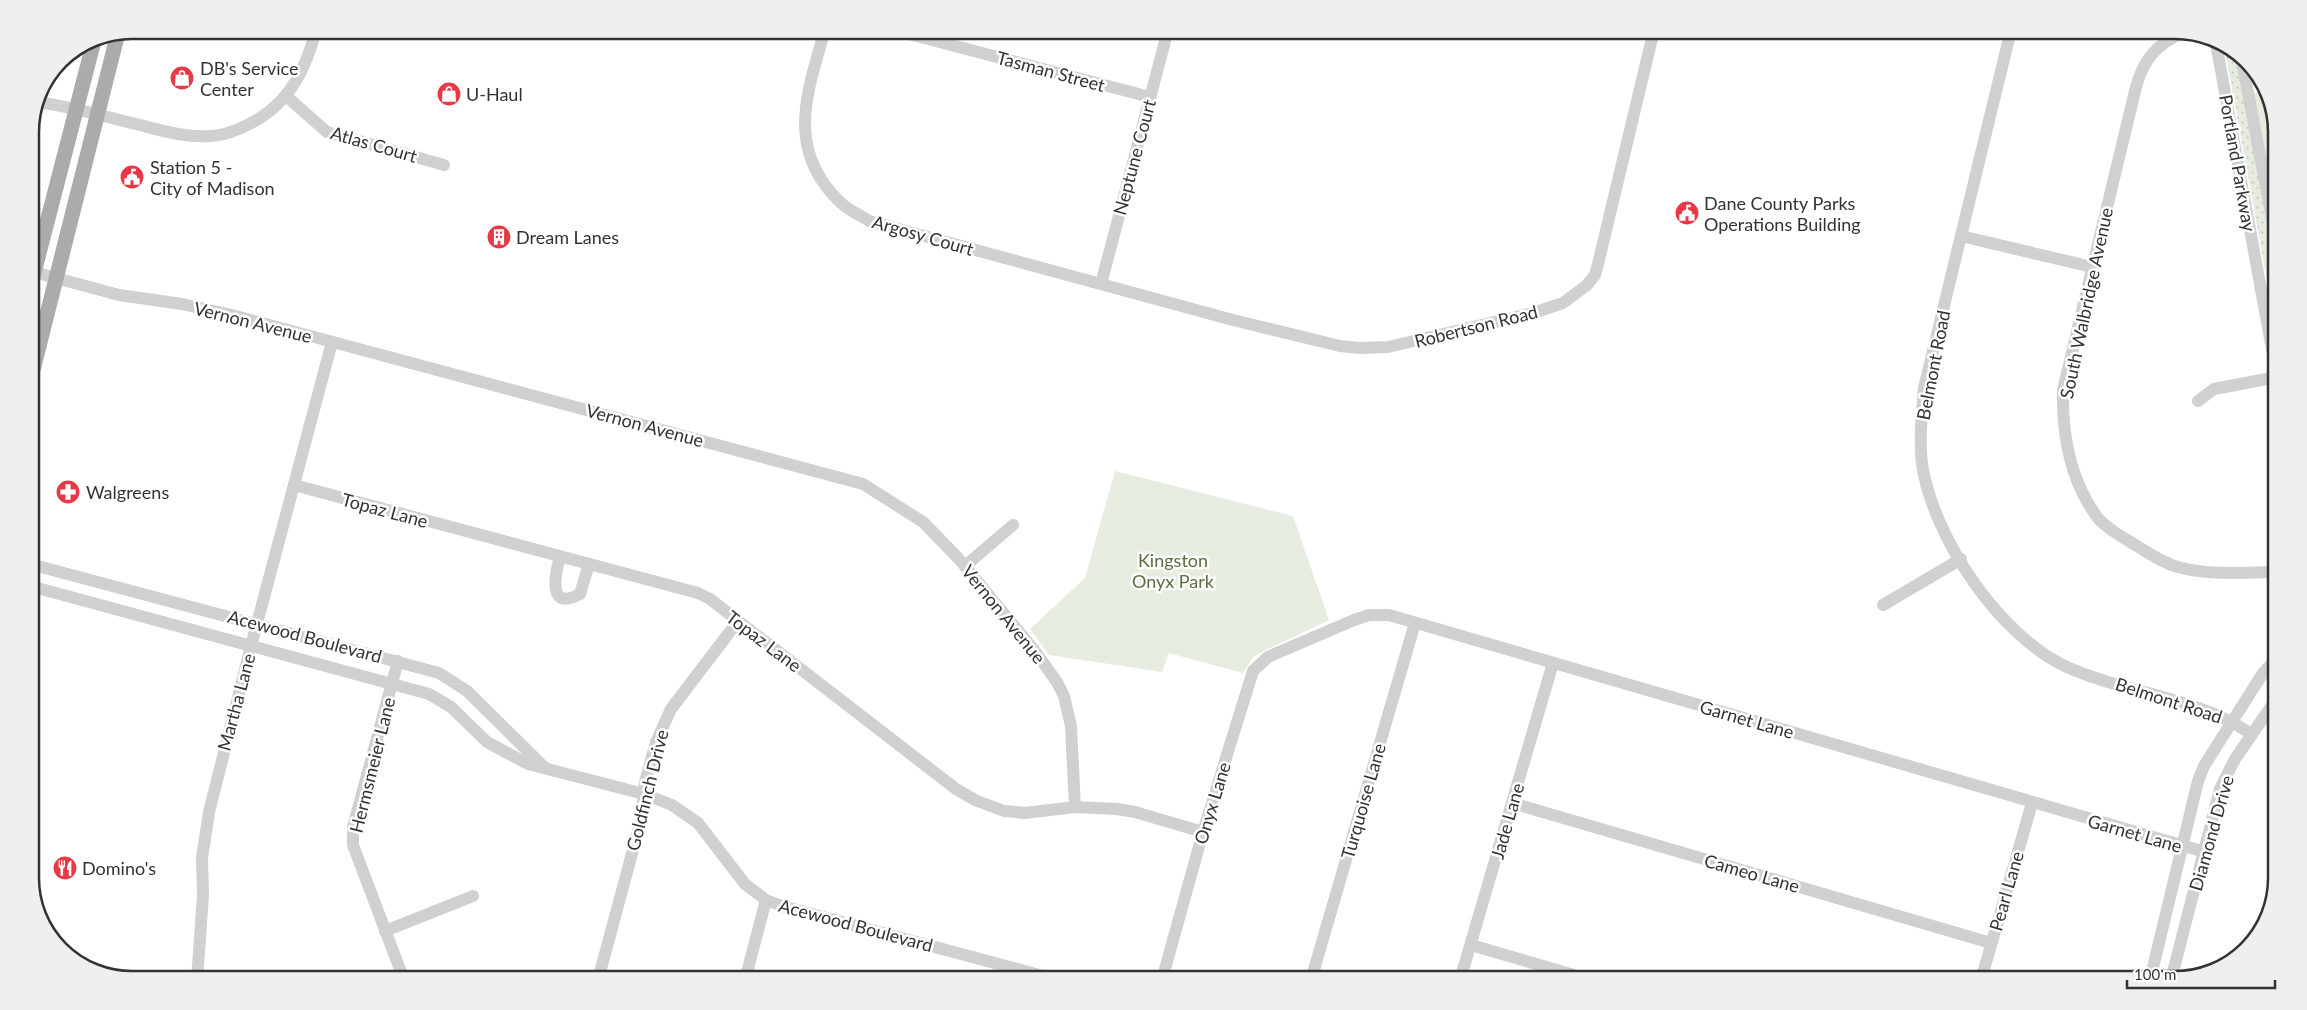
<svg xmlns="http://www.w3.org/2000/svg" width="2307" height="1010" font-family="Lato,sans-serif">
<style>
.grass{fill:url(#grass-dots)}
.park{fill:#e6ecdf}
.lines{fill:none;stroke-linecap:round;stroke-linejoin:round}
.minor{stroke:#d0d0d0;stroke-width:12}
.major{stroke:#ababab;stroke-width:15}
.labels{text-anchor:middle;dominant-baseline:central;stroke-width:5;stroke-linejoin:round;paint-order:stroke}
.poi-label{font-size:18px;fill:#333;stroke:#fff;text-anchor:start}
.street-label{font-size:18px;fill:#333;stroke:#fff}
.park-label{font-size:18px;fill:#56703f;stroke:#fff}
.rim{fill:none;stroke:#333;stroke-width:2.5}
</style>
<defs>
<pattern id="grass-dots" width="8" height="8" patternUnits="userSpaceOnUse" patternTransform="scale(1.25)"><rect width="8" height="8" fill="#e6ecdf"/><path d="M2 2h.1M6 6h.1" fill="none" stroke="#c6cbc0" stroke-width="1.8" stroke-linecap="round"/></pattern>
</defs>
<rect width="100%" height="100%" fill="#fff"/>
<path class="grass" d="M 2224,45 L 2237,56 L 2277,271 L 2277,335 Z"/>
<g class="park">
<path d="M 2265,91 L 2277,126 L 2277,225 L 2252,93 Z"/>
<path d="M 1115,471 L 1293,516 L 1329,620 L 1254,656 L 1243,673 L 1169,653 L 1162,672 L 1049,655 L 1030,629 L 1085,578 Z"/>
</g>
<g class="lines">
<g class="minor">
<path d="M 825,30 C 807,93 785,149 840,202 C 848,210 860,215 869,221 L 1233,320 L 1340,346 L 1359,348 L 1388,347 L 1533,313 L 1563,303 L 1587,285 L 1595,275 L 1598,264 L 1654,30"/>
<path d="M 894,30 L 1150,97"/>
<path d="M 2011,30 L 1924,388 C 1922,414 1919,438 1922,464 C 1933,537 1999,636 2067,667 C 2127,694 2196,696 2251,734"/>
<path d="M 2184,32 C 2157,44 2144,58 2136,87 L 2063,390 C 2062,435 2070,480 2097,517 C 2107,529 2124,538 2137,546 C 2150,554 2163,563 2178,567 C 2209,576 2245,572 2277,572"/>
<path d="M 2215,38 L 2277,377"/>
<path d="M 2242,61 L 2277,245"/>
<path d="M 286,96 L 327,132 L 444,165"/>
<path d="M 36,102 C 71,106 105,117 140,125 C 163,131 187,138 211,136 C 229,135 245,127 260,118 C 292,98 307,65 316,30"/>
<path d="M 1961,236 L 2092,267"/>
<path d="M 30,271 L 119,295 L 182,304 L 232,315 L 863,484 L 923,522 L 959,559 L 1034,650 L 1057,682 L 1064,696 L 1071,726 L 1075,807"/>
<path d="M 1101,284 L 1168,30"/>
<path d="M 2198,401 L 2214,389 L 2277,377"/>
<path d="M 294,485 L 698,593 L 710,599 L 956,789 L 975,800 L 1004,811 L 1025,813 L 1075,807 L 1117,809 L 1135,812 L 1203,832"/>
<path d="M 560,557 C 555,574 547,612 580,594 L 589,564"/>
<path d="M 30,564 L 439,673 L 467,691 L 544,767"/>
<path d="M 965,566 L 1013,525"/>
<path d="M 30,586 L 429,694 L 451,707 L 487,742 L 528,764 L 644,794 L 672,805 L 698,823 L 745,884 L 766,900 L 782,906 L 1058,980"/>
<path d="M 1883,605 L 1961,559"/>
<path d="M 398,661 L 353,827 L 353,845 L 404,980"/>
<path d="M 1512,803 L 1991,943"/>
<path d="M 385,931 L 473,896"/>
<path d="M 1471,945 L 1591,980"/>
<path d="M 197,980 L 203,895 L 202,858 L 209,812 L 251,646 L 332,342"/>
<path d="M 598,980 L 641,820 L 645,782 L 656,742 L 671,709 L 738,621"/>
<path d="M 745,980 L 766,900"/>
<path d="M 1162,980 L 1203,832 L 1253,671 L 1268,657 L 1354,620 L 1369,615 L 1389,615 L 2205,852"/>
<path d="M 1311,980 L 1415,623"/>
<path d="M 1460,980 L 1553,663"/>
<path d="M 1981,980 L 2032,803"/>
<path d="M 2150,980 L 2198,781 L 2204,766 L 2263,673 L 2277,658"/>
<path d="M 2171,980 L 2220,789 L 2235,759 L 2277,698"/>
</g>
<g class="major">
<path d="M 30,288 L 95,37"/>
<path d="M 30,382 L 118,33"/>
</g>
</g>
<defs>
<symbol id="shop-disc" viewBox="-11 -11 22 22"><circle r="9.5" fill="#e63946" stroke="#fff"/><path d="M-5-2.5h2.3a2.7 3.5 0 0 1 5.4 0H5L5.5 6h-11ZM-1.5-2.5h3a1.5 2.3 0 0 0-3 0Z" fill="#fff"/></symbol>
<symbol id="civic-disc" viewBox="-11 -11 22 22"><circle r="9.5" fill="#e63946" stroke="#fff"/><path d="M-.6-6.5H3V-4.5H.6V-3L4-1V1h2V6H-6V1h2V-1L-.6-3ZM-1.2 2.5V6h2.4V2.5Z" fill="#fff"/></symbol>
<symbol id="building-disc" viewBox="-11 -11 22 22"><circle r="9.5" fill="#e63946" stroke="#fff"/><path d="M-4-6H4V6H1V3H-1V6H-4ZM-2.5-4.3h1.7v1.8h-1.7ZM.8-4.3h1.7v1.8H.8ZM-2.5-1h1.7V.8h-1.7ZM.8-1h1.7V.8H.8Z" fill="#fff"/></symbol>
<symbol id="pharmacy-disc" viewBox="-11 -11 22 22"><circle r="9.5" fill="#e63946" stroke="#fff"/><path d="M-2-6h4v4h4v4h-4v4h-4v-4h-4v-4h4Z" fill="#fff"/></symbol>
<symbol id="restaurant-disc" viewBox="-11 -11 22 22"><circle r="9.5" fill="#e63946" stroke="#fff"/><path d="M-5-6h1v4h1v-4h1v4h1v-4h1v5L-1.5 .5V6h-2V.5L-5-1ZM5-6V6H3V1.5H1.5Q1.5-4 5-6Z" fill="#fff"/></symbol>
</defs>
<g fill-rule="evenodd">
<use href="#shop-disc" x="168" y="64" width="28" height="28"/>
<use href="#shop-disc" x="435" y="80" width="28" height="28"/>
<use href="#civic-disc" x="118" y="163" width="28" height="28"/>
<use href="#civic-disc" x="1673" y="199" width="28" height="28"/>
<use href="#building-disc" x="485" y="223" width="28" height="28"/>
<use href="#pharmacy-disc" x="54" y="478" width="28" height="28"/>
<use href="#restaurant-disc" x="51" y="854" width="28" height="28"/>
</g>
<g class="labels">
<g class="poi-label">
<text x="200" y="68">DB's Service<tspan x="200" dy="21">Center</tspan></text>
<text x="466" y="94">U-Haul</text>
<text x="150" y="167">Station 5 -<tspan x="150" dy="21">City of Madison</tspan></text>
<text x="1704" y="203">Dane County Parks<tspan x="1704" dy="21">Operations Building</tspan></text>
<text x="516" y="237">Dream Lanes</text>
<text x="86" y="492">Walgreens</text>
<text x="82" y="868">Domino's</text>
</g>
<g class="street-label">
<text transform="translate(1051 71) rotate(15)">Tasman Street</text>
<text transform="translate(374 144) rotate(16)">Atlas Court</text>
<text transform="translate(1134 157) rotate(-75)">Neptune Court</text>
<text transform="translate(2238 163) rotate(80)">Portland Parkway</text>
<text transform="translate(923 235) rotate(16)">Argosy Court</text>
<text transform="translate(2086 303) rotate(-78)">South Walbridge Avenue</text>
<text transform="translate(253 322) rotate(14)">Vernon Avenue</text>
<text transform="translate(1476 326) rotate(-14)">Robertson Road</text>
<text transform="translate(1933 365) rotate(-79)">Belmont Road</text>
<text transform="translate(645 425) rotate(15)">Vernon Avenue</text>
<text transform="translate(385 510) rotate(15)">Topaz Lane</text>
<text transform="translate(1004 614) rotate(51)">Vernon Avenue</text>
<text transform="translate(305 636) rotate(15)">Acewood Boulevard</text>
<text transform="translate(764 641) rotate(37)">Topaz Lane</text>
<text transform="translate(2169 700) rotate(18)">Belmont Road</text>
<text transform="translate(236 702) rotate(-75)">Martha Lane</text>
<text transform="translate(1747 719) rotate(16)">Garnet Lane</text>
<text transform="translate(372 765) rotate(-76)">Hermsmeier Lane</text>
<text transform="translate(647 790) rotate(-76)">Goldfinch Drive</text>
<text transform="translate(1363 801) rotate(-74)">Turquoise Lane</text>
<text transform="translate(1212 803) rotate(-73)">Onyx Lane</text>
<text transform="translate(1507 821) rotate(-74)">Jade Lane</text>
<text transform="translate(2135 833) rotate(16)">Garnet Lane</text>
<text transform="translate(2211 833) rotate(-74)">Diamond Drive</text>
<text transform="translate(1752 873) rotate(16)">Cameo Lane</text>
<text transform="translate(2006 891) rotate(-74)">Pearl Lane</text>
<text transform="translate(856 925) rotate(15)">Acewood Boulevard</text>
</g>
<g class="park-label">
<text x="1173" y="560">Kingston<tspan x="1173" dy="21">Onyx Park</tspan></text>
</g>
</g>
<path d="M0 0H2307V1010H0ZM132 39H2175A93 93 0 0 1 2268 132V878A93 93 0 0 1 2175 971H132A93 93 0 0 1 39 878V132A93 93 0 0 1 132 39Z" fill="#efefef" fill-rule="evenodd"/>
<path class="rim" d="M132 39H2175A93 93 0 0 1 2268 132V878A93 93 0 0 1 2175 971H132A93 93 0 0 1 39 878V132A93 93 0 0 1 132 39Z"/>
<path d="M2127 980v8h148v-8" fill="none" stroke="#333333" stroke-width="2.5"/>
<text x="2134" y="980" font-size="15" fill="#333333" stroke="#ffffff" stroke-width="4" paint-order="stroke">100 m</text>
</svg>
